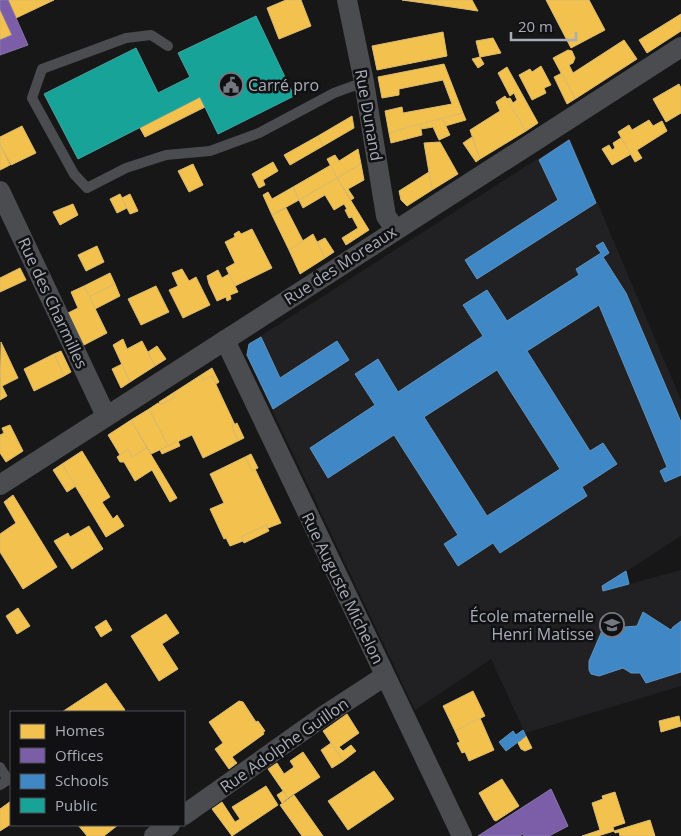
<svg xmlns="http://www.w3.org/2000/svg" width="681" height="836" font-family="'Open Sans',sans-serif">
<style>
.built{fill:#212123}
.homes{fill:#f2c14e;stroke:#dcbb6e}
.offices{fill:#7b5ea7;stroke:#8876ac}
.schools{fill:#3f88c5;stroke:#5e93c1;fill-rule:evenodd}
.public{fill:#17a398;stroke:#42a6a2}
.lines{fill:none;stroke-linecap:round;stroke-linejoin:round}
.service{stroke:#4b4c50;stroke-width:10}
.minor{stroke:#4b4c50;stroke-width:20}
.labels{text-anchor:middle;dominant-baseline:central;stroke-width:5;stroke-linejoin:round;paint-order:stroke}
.poi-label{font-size:16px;fill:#a8adb8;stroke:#111113;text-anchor:start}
.street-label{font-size:16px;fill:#a8adb8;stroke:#111113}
</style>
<rect width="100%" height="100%" fill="#171717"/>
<path class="built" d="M 570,138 L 681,400 L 681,536 L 602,587 L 604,591 L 681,570 L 681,686 L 525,733 L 491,659 L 415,710 L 246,355 L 248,344 Z"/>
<g class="homes">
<path d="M 8,0 L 54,0 L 16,18 Z"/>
<path d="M 286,0 L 301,0 L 311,26 L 279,39 L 267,8 Z"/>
<path d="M 402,0 L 472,0 L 478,11 L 431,4 Z"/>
<path d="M 546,0 L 589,0 L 605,30 L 571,48 Z"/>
<path d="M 0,9 L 12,35 L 0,40 Z"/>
<path d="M 681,14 L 681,31 L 647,53 L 639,40 Z"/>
<path d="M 443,32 L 447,56 L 377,70 L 372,46 Z"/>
<path d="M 493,38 L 501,53 L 480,57 L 476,41 Z"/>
<path d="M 624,40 L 637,59 L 575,99 L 553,58 L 568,50 L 572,51 L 575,58 L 573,63 L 569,65 L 573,73 Z"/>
<path d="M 480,57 L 484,64 L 478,68 L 472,59 Z"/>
<path d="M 444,64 L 463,113 L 389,133 L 385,111 L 402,107 L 403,113 L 452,104 L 443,80 L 399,89 L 399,95 L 382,98 L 378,77 Z"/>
<path d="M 541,66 L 551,85 L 544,88 L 546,93 L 532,100 L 519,75 L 530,69 L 532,72 Z"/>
<path d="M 507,67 L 538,123 L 526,131 L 506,99 L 510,98 L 513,103 L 517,100 L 514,93 L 510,96 L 498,73 Z"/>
<path d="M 562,73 L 575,99 L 567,104 L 554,77 Z"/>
<path d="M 679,84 L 681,88 L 681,113 L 666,122 L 653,99 Z"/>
<path d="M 505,96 L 526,131 L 480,159 L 470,130 L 500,111 L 496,102 Z"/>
<path d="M 200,97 L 205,107 L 145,137 L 140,128 Z"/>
<path d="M 463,113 L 466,120 L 445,126 L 442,118 Z"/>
<path d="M 352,116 L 354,128 L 323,146 L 318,136 Z"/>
<path d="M 442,118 L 450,135 L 439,140 L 433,127 L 421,129 L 420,124 Z"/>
<path d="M 649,120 L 653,126 L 662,121 L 667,131 L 637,150 L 642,158 L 635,162 L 618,132 L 629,125 L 632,130 Z"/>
<path d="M 420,124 L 422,135 L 391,143 L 389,133 Z"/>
<path d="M 22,126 L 36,153 L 11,165 L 0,144 L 0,137 Z"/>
<path d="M 318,136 L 323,146 L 290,165 L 284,155 Z"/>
<path d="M 472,137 L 480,159 L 476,162 L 463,143 Z"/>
<path d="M 621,138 L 631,154 L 612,165 L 602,149 L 609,145 L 612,150 L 615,148 L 613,143 Z"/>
<path d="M 440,142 L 458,174 L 432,190 L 424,143 Z"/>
<path d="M 0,144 L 10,165 L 0,170 Z"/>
<path d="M 358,149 L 361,164 L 337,178 L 327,159 L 335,155 L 339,161 Z"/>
<path d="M 273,162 L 278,171 L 263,180 L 265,185 L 259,188 L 252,174 Z"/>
<path d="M 193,164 L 203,185 L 189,192 L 178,171 Z"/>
<path d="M 361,164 L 364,180 L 348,189 L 354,198 L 351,200 L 337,178 Z"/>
<path d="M 331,165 L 337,178 L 299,200 L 293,187 Z"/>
<path d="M 429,172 L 432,190 L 407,206 L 401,200 L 399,191 Z"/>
<path d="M 337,178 L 369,230 L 346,245 L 342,238 L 358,228 L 352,217 L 349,218 L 345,210 L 347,209 L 344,204 L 334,210 L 325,195 L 303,208 L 299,200 Z"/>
<path d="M 293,187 L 299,200 L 272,215 L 263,195 L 268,192 L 272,199 Z"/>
<path d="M 120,194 L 127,208 L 117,213 L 110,199 Z"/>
<path d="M 130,194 L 138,211 L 130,214 L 122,198 Z"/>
<path d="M 73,204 L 78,215 L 60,225 L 53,212 Z"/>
<path d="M 286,208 L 303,241 L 289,250 L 272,215 Z"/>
<path d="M 252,229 L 272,268 L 235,286 L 226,268 L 235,263 L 225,242 L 235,237 L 234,234 L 239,231 L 241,234 Z"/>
<path d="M 313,234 L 325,258 L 300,274 L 289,250 Z"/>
<path d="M 325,238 L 334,252 L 325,258 L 317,242 Z"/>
<path d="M 97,246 L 104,262 L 86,271 L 78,255 Z"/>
<path d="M 20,268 L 26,280 L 0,292 L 0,278 Z"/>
<path d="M 182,269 L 189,281 L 196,277 L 210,305 L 183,318 L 169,290 L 178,286 L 172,273 Z"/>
<path d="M 218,270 L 222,278 L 229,274 L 238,292 L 230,295 L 231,299 L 227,301 L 226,297 L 217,301 L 209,284 L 207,276 Z"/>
<path d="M 110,273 L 115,284 L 89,297 L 84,286 Z"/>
<path d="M 115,284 L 120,296 L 95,309 L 89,297 Z"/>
<path d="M 84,286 L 107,333 L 84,345 L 68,313 L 78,308 L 71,292 Z"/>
<path d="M 156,286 L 169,312 L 141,325 L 128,299 Z"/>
<path d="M 123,339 L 127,349 L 142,341 L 155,366 L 130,382 L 113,345 Z"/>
<path d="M 1,342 L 18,378 L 2,386 L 7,396 L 0,400 Z"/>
<path d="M 157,346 L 166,359 L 155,366 L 148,352 Z"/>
<path d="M 61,351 L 71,372 L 64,376 L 54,354 Z"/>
<path d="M 54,354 L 64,376 L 34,391 L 24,369 Z"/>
<path d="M 122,364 L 130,382 L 121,388 L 112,369 Z"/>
<path d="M 212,368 L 219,382 L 216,384 L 212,376 L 203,380 L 201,375 Z"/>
<path d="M 201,375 L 203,380 L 212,376 L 235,425 L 232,426 L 238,441 L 203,458 L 192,435 L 168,446 L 149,409 L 158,403 L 160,405 L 175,397 L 173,393 Z"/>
<path d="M 173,393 L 175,397 L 160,405 L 159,402 Z"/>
<path d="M 149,409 L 168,446 L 151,454 L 131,420 Z"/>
<path d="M 131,420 L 147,448 L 132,457 L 128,449 L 120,455 L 108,435 Z"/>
<path d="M 237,423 L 244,438 L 238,441 L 232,426 Z"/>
<path d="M 10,425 L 23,451 L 6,462 L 0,453 L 0,435 L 4,433 L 2,428 Z"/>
<path d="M 178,441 L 180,446 L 162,454 L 160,450 Z"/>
<path d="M 147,448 L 177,498 L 170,502 L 152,470 L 135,481 L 124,462 L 120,462 L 117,457 L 128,449 L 132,457 Z"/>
<path d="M 82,451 L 110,497 L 102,502 L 113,519 L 117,515 L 124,526 L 106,537 L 62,464 Z"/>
<path d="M 251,454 L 258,468 L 252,471 L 245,457 Z"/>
<path d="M 245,457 L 252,471 L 255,469 L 281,523 L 268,528 L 266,525 L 241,537 L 243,541 L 230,546 L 226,538 L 224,539 L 210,509 L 224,503 L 210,474 Z"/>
<path d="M 62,464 L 76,486 L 67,492 L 53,470 Z"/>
<path d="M 13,495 L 57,567 L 23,589 L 0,552 L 0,534 L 16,523 L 4,502 Z"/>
<path d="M 266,525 L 269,531 L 244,543 L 241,537 Z"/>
<path d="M 89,526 L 103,549 L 72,569 L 54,541 L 68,533 L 70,537 Z"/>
<path d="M 18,608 L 30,626 L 17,634 L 6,616 Z"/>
<path d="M 166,614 L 179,633 L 162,644 L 178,669 L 159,681 L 131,636 Z"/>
<path d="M 106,620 L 112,630 L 101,637 L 95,627 Z"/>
<path d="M 106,683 L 125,710 L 122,712 L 62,712 Z"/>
<path d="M 473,691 L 485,716 L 455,731 L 443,706 Z"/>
<path d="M 239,701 L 243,702 L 256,722 L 258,721 L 265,731 L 263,732 L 264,734 L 232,757 L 237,763 L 229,769 L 215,749 L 223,743 L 209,722 Z"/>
<path d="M 347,714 L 359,733 L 339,747 L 343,751 L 351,745 L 356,751 L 343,761 L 323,731 Z"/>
<path d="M 679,716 L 681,726 L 661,732 L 659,721 Z"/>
<path d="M 480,718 L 494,750 L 469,761 L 465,752 L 462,753 L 457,743 L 460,742 L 455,731 Z"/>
<path d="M 526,736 L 532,748 L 525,751 L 521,749 L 518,743 Z"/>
<path d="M 331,743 L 343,761 L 332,768 L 321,750 Z"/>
<path d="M 303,752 L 320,777 L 288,798 L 268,769 L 277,763 L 284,774 L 294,767 L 290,761 Z"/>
<path d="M 374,771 L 394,799 L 348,830 L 328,801 Z"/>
<path d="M 502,779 L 519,806 L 496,821 L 494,820 L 479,793 Z"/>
<path d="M 266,786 L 278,805 L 232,836 L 212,809 L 222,802 L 235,822 L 240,819 L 232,807 Z"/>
<path d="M 283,791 L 288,798 L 282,803 L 277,795 Z"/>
<path d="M 615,792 L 625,823 L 613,827 L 614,831 L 598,836 L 582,836 L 600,830 L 592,803 L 603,799 L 602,796 Z"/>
<path d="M 294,795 L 323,836 L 302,836 L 280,805 Z"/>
<path d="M 11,801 L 11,824 L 0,831 L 0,809 Z"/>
<path d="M 650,820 L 655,836 L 620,836 L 619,832 L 615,833 L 614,831 Z"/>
<path d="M 78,825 L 118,825 L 104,836 L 87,836 Z"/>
</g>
<g class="offices">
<path d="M 0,0 L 8,0 L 28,45 L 0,55 L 0,40 L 12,35 L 0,9 Z"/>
<path d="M 551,789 L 568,826 L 549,836 L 524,836 L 523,834 L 520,836 L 478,836 Z"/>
</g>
<g class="schools">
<path d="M 569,140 L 596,203 L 477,279 L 465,260 L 558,200 L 539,160 Z"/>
<path d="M 603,242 L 609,253 L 603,257 L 626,293 L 681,422 L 681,475 L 665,482 L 660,471 L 667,467 L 599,305 L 527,351 L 590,451 L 603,443 L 617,464 L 582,487 L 587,496 L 500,553 L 493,543 L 458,566 L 444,544 L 458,535 L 394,435 L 328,478 L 310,448 L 375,405 L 355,374 L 378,359 L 398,392 L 483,336 L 463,305 L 487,290 L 507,321 L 579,275 L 576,269 L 601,253 L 596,246 ZM 497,370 L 560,469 L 487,516 L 424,417 Z"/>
<path d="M 261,337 L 280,378 L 337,341 L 349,360 L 273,409 L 247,355 L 249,344 Z"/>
<path d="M 626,571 L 629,584 L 603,591 L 602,586 Z"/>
<path d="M 643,612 L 671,630 L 673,627 L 681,621 L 681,672 L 646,683 L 640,673 L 631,673 L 623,668 L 599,676 L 591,674 L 589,670 L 589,661 L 604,626 L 614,634 L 625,627 L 637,626 Z"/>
<path d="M 523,730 L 526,736 L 506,751 L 499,742 L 513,731 L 516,735 Z"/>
</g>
<path class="public" d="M 256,16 L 294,96 L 218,134 L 200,97 L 78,159 L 44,94 L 136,48 L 158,93 L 190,77 L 178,53 Z"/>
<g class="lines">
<g class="service">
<path d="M 168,46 L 151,35 L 126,38 L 42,69 L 32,98 L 74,174 L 87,188 L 126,168 L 166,155 L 210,151 L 259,133 L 334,93 L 364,82"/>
<path d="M 0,767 L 8,780 L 0,785"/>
</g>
<g class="minor">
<path d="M 347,0 L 364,82 L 386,216 L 395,229"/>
<path d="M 0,191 L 106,416"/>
<path d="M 225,340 L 462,836"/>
<path d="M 0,485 C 226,338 453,192 681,47"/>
<path d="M 184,815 L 325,715 L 385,676"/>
<path d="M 154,836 L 170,825"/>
</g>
</g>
<defs>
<symbol id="civic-ring" viewBox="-11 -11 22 22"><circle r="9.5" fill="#111113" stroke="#757880" stroke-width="1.5"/><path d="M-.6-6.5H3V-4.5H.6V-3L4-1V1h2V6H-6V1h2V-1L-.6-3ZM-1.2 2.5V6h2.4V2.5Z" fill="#757880"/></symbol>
<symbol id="school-ring" viewBox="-11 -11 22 22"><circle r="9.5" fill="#111113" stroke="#757880" stroke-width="1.5"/><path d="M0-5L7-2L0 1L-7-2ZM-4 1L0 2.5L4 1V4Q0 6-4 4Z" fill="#757880"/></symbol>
</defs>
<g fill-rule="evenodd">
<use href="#civic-ring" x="217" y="71" width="28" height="28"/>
<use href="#school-ring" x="598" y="611" width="28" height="28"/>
</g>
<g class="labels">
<g class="poi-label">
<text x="248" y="85">Carré pro</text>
<text x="594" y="616" text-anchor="end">École maternelle<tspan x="594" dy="18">Henri Matisse</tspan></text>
</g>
<g class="street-label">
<text transform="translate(369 115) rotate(80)">Rue Dunand</text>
<text transform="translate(340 265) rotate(-33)">Rue des Moreaux</text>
<text transform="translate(53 303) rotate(65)">Rue des Charmilles</text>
<text transform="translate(343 588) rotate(64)">Rue Auguste Michelon</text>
<text transform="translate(284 745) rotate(-35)">Rue Adolphe Guillon</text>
</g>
</g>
<rect x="10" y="711" width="175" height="115" fill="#111113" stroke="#4d4f55"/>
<rect x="20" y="724" width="25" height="15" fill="#f2c14e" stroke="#4d4f55"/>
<text x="55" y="736" font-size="15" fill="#a8adb8">Homes</text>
<rect x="20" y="748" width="25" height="15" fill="#7b5ea7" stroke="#4d4f55"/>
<text x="55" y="761" font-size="15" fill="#a8adb8">Offices</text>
<rect x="20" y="774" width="25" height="15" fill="#3f88c5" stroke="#4d4f55"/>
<text x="55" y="786" font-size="15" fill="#a8adb8">Schools</text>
<rect x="20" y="798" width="25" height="15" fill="#17a398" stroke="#4d4f55"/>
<text x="55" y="811" font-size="15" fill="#a8adb8">Public</text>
<path d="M511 32v8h65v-8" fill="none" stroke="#a8adb8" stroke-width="2.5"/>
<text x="518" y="32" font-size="15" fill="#a8adb8" stroke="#111113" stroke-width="4" paint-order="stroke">20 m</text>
</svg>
